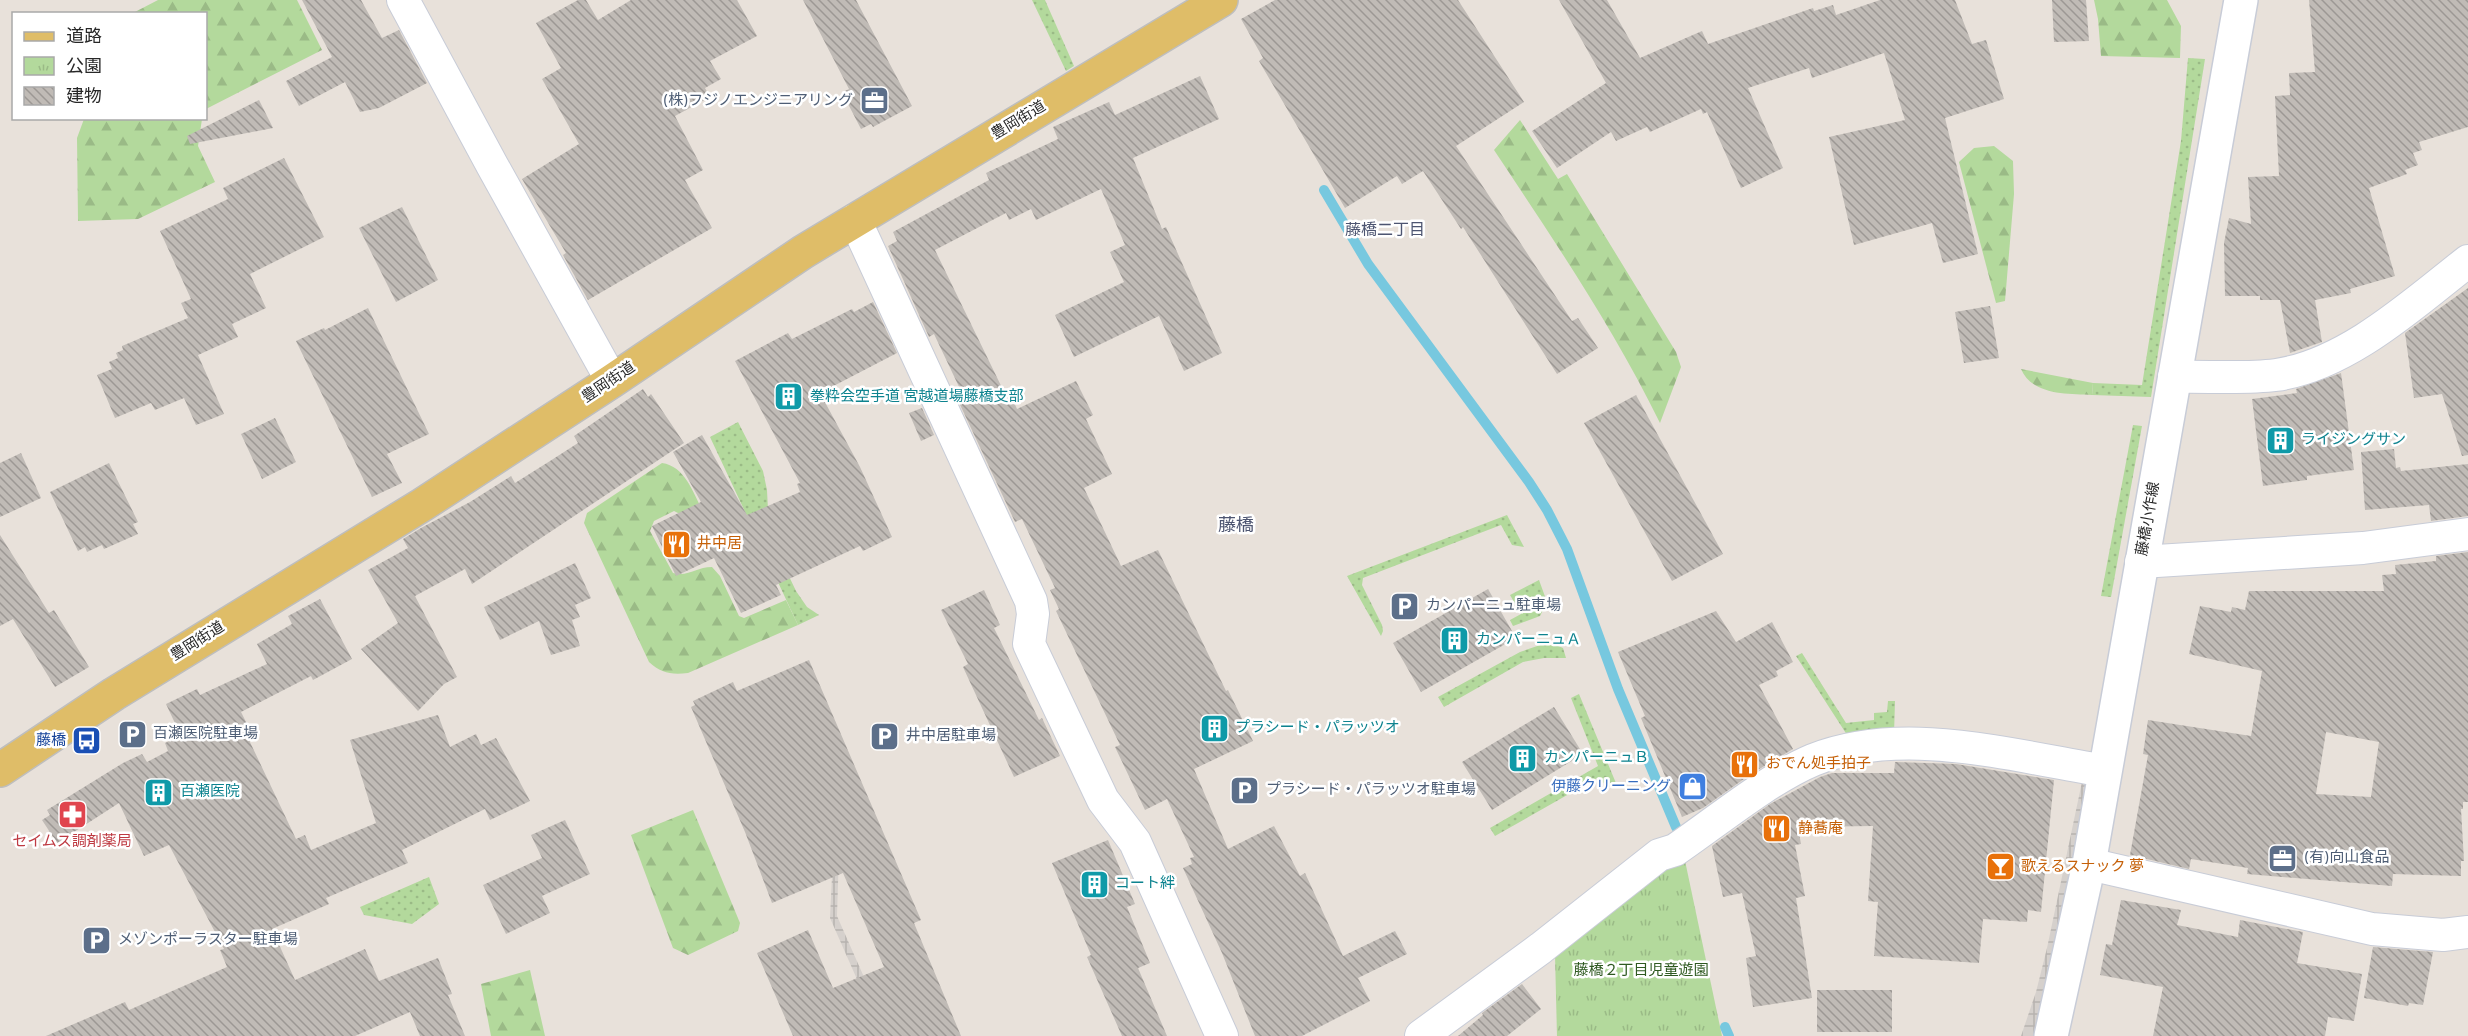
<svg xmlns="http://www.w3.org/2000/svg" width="2468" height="1036" font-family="Overpass,'Noto Sans JP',sans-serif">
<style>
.grass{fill:url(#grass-dots)}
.forest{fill:url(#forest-firs)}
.park{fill:url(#park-tufts)}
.plaza{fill:url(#plaza-grid)}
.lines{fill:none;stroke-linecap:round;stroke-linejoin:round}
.stream{stroke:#77c8df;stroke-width:10}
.building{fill:url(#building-back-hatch);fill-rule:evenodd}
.minor-casing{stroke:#c8ccd7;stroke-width:34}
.secondary-casing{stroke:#c8ccd7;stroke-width:36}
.primary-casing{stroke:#bebebe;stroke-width:36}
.minor{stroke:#fff;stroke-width:32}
.secondary{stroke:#fff;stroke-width:33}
.primary{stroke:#dfbd68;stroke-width:33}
.labels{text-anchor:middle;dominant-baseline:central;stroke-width:5;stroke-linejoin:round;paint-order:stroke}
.service-label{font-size:15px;fill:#4e5e75;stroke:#fff;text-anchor:start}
.street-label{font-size:15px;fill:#272727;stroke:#fff}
.culture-label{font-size:15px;fill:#0d838f;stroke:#fff;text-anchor:start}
.food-label{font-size:15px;fill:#c56008;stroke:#fff;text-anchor:start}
.transit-label{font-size:15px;fill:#164399;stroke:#fff;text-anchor:end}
.shop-label{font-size:15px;fill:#366cbe;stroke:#fff;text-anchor:end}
.health-label{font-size:15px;fill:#be3a42;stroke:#fff}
.park-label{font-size:15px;fill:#2f5a21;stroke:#fff}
.neighbourhood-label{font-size:16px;fill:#4d5571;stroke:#fff}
.quarter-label{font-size:18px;fill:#4d5571;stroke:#fff}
</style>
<defs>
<pattern id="grass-dots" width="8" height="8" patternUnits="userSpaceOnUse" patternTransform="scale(1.5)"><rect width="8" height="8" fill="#b3d99c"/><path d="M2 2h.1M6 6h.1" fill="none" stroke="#9aba86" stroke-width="1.8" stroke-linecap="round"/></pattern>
<pattern id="forest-firs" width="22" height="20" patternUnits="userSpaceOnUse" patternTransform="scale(1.5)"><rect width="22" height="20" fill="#b3d99c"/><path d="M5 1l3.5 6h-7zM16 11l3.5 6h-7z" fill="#9aba86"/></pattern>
<pattern id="park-tufts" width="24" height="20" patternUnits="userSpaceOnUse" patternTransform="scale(1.5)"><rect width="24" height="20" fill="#b3d99c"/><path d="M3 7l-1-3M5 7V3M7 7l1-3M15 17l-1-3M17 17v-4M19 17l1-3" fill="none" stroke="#9aba86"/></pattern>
<pattern id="plaza-grid" width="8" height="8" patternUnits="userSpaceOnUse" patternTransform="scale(1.5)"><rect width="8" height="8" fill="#d5d0cc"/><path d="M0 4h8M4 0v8" fill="none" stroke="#b7b3af"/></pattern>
<pattern id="building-back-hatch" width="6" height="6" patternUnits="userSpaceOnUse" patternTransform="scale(1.5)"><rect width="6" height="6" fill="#c0bbb6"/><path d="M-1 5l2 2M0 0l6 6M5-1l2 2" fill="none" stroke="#9c9894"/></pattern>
</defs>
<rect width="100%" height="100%" fill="#e8e1da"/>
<g class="grass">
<path d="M 1032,0 L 1045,0 L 1074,66 L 1066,71 Z"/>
<path d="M 2188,58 L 2205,59 L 2151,397 L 2092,395 L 2093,383 L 2142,385 L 2181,141 Z"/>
<path d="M 738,422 L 763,471 L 767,490 L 768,510 L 785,568 L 796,591 L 807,607 L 819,615 L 798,625 L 710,437 Z"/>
<path d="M 2133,425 L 2142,426 L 2111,597 L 2101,596 Z"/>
<path d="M 1507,515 L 1524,547 L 1512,545 L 1501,525 L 1363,578 L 1362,585 L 1382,625 L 1383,631 L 1381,636 L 1347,576 Z"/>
<path d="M 1539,580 L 1547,602 L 1540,616 L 1513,626 L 1510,620 L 1521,614 L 1510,595 Z"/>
<path d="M 1549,642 L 1563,648 L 1566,658 L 1544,658 L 1523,662 L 1444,707 L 1438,697 L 1520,652 Z"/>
<path d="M 1802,653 L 1846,723 L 1874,720 L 1874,713 L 1887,712 L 1888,701 L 1895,701 L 1894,735 L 1849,738 L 1796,656 Z"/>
<path d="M 1579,694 L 1618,788 L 1606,786 L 1599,777 L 1495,836 L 1490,828 L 1598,766 L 1571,698 Z"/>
<path d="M 429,877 L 439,904 L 412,924 L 364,915 L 360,907 Z"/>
</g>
<g class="forest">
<path d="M 158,0 L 297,0 L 322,50 L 206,109 L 206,14 L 133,13 Z"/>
<path d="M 2094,0 L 2167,0 L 2181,26 L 2180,58 L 2101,56 L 2098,19 Z"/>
<path d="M 84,119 L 202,119 L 198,146 L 215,182 L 138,219 L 78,221 L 77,138 Z"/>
<path d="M 1520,120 L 1558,179 L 1567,174 L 1676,352 L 1681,367 L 1660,423 C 1613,327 1553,239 1494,150 Z"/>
<path d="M 1994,146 L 2013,161 L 2014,194 L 2005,301 L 1996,303 L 1959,162 L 1974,148 Z"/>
<path d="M 2021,369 L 2093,383 L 2092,395 C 2066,394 2032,395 2021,369 Z"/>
<path d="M 662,463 C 685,466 693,493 703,511 L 686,517 L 674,511 L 654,521 L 650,531 L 673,573 C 689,577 696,567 712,567 L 720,576 L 739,616 L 744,618 L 786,600 L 798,625 L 688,673 C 671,675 661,673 649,662 L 584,523 L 587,513 Z"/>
<path d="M 693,810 L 740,923 L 738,931 L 688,955 L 673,948 L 631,835 Z"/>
<path d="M 530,970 L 545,1036 L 491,1036 L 481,984 Z"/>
</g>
<path class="park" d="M 1684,856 L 1722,1036 L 1557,1036 L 1555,955 Z"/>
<g class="plaza">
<path d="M 2083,777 L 2090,778 L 2072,878 L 2042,1008 L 2034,1036 L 2021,1036 L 2036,992 L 2047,948 Z"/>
<path d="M 839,852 L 837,916 L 890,1036 L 882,1036 L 830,918 L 833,855 Z"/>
</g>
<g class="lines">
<g class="stream">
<path d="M 1324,190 L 1368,264 L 1529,482 L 1547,510 L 1567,549 L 1618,689 L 1676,827"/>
<path d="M 1725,1027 L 1729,1036"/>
</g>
</g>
<g class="building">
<path d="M 302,0 L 361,0 L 382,38 L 399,30 L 427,83 L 379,108 L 360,112 L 345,82 L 299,106 L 286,81 L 332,57 Z"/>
<path d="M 578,0 L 586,0 L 598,20 L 631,0 L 737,0 L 757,36 L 710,61 L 721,79 L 705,88 L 710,97 L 675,116 L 703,170 L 685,180 L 712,228 L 588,300 L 563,255 L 566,253 L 522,179 L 579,144 L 542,79 L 561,68 L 536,23 Z"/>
<path d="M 803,0 L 856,0 L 912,106 L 873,127 L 871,124 L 861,129 L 846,100 L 849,99 L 845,91 L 849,89 Z"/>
<path d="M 1275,0 L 1458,0 L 1524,102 L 1456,146 L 1572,321 L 1578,318 L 1598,348 L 1557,374 L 1463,227 L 1461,229 L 1423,171 L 1402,184 L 1397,176 L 1345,208 L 1259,61 L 1263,58 L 1241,19 Z"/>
<path d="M 1559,0 L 1607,0 L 1640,58 L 1702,31 L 1708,44 L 1813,8 L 1814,11 L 1833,5 L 1836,15 L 1880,0 L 1955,0 L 1972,44 L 1986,40 L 2004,99 L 1945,118 L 1978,254 L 1943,263 L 1932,223 L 1854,245 L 1829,137 L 1905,120 L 1884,53 L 1812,78 L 1809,68 L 1748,88 L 1783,168 L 1741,188 L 1707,112 L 1703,114 L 1701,109 L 1650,132 L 1647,127 L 1616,141 L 1611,132 L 1557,168 L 1532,131 L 1606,83 Z"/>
<path d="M 2052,0 L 2086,0 L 2089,41 L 2054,42 Z"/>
<path d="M 2309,0 L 2468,0 L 2468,127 L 2419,142 L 2422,150 L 2413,153 L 2418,165 L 2405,170 L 2407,174 L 2369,188 L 2395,276 L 2350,289 L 2351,293 L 2315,300 L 2322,342 L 2290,353 L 2280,300 L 2260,300 L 2260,296 L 2225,296 L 2224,243 L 2229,218 L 2251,224 L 2248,177 L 2279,176 L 2275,96 L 2290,95 L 2289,73 L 2315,72 Z"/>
<path d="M 1200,76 L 1219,119 L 1133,158 L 1162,229 L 1166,227 L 1222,353 L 1184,371 L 1159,316 L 1074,357 L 1055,315 L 1124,282 L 1110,252 L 1125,245 L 1101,189 L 1036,220 L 1031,209 L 1009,220 L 1006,213 L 935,250 L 1007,398 L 1011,396 L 1017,409 L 1076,381 L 1093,415 L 1086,419 L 1112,474 L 1084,488 L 1121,566 L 1158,550 L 1226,691 L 1228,690 L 1253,741 L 1194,769 L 1228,849 L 1274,826 L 1300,876 L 1305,873 L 1343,956 L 1395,931 L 1407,954 L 1358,978 L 1370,1001 L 1302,1036 L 1255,1036 L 1222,953 L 1183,868 L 1192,864 L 1190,858 L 1194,857 L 1167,799 L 1145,810 L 1115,747 L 1120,745 L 1056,611 L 1059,609 L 1050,590 L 1055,588 L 1022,519 L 1015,522 L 955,394 L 961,391 L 934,334 L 929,337 L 888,246 L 897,241 L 893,232 L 989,180 L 986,173 L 1058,139 L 1053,127 L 1109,102 L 1115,115 Z"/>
<path d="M 259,100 L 273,128 L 190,144 L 187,136 Z"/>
<path d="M 284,158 L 324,237 L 250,274 L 266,308 L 232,324 L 238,337 L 198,355 L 224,414 L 196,425 L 184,398 L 155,410 L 151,403 L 115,418 L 97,375 L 112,369 L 109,362 L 118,358 L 116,353 L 123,350 L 122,346 L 188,318 L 181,303 L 191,299 L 160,231 L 228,199 L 223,188 Z"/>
<path d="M 402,207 L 438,280 L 396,302 L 359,228 Z"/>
<path d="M 2468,288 L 2468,455 L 2462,456 L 2442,394 L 2414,398 L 2405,333 Z"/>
<path d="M 873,302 L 897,353 L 820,393 L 860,467 L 892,537 L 863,551 L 860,546 L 776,585 L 781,595 L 741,613 L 714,558 L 676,576 L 652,526 L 701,502 L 673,452 L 702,435 L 747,515 L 800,492 L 797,484 L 800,483 L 735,361 L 788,333 L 792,339 L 852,309 L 854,312 Z"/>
<path d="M 1990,306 L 1999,358 L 1964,363 L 1955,312 Z"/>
<path d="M 368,308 L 429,434 L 387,454 L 402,483 L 372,497 L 296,341 L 324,328 L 325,330 Z"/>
<path d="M 2341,373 L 2354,470 L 2307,476 L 2307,480 L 2263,486 L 2252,399 L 2297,393 L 2296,389 Z"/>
<path d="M 643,389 L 648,397 L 651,394 L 684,443 L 472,584 L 465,569 L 415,596 L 457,677 L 444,684 L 418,711 L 361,649 L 398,623 L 368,570 L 408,548 L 403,539 L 421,528 L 470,502 L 511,476 L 515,483 L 550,461 L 578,443 L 574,436 Z"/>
<path d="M 1636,395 L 1723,554 L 1672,581 L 1584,423 Z"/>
<path d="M 922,408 L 934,435 L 921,441 L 909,413 Z"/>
<path d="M 275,418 L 296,462 L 262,479 L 241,434 Z"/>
<path d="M 2394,449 L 2396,468 L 2400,467 L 2401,471 L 2468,464 L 2468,516 L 2431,521 L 2429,505 L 2365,510 L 2361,452 Z"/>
<path d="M 21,453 L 41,498 L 0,517 L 0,463 Z"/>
<path d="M 109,463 L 138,522 L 133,524 L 138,534 L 104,549 L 102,545 L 87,552 L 85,547 L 78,551 L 50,492 Z"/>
<path d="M 0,535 L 49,613 L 54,610 L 89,667 L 55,687 L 13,619 L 0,626 Z"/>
<path d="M 2468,552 L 2468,802 L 2463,802 L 2463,809 L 2461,809 L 2464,861 L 2461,861 L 2461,876 L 2393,874 L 2392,886 L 2247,874 L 2248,868 L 2191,859 L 2189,869 L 2130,855 L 2148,755 L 2143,754 L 2148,720 L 2251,736 L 2262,671 L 2189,654 L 2200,606 L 2231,612 L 2232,607 L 2245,610 L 2249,591 L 2384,591 L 2382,575 L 2396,574 L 2395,565 L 2436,561 L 2436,556 ZM 2326,732 L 2379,742 L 2371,797 L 2316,794 Z"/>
<path d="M 575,563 L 591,598 L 575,605 L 580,617 L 572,620 L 580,646 L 551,655 L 539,621 L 500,640 L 484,607 Z"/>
<path d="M 1488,589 L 1516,638 L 1421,692 L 1393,643 Z"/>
<path d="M 984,590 L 1000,625 L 994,628 L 1039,720 L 1042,718 L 1060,756 L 1014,777 L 963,667 L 968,664 L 941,610 Z"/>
<path d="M 320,599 L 352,659 L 313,680 L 311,676 L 241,712 L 254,738 L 249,740 L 296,839 L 305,835 L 311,850 L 376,823 L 350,740 L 438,715 L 450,747 L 476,734 L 481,745 L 496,738 L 530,801 L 490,820 L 485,809 L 402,850 L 408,863 L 326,898 L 329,904 L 272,929 L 295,980 L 365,949 L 379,981 L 438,958 L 452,994 L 448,995 L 465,1036 L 420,1036 L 410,1012 L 355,1036 L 46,1036 L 125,1002 L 129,1010 L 227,967 L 220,950 L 224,949 L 169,845 L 144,856 L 119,803 L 57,843 L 42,820 L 50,815 L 47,810 L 123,763 L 142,754 L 147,762 L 168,751 L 165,743 L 181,736 L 166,704 L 197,689 L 200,695 L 267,664 L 257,644 L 292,624 L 288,616 Z"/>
<path d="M 1716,611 L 1736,642 L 1772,622 L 1793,662 L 1776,671 L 1778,676 L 1759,685 L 1793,749 L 1751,774 L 1703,808 L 1682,817 L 1641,718 L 1645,716 L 1618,652 Z"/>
<path d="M 809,660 L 921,920 L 914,923 L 961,1036 L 793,1036 L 757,953 L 808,930 L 833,988 L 884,967 L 843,873 L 772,903 L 745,832 L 691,707 L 695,705 L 693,701 L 733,682 L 737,691 Z"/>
<path d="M 1554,707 L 1583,754 L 1492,810 L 1462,762 Z"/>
<path d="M 1895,762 L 1956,764 L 2054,780 L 2041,912 L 2028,910 L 2027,922 L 1983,919 L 1979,963 L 1874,956 L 1878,902 L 1868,901 L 1873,826 L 1798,827 L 1801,844 L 1795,845 L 1805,896 L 1796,898 L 1812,998 L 1753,1007 L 1746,958 L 1756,956 L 1742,893 L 1723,897 L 1712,846 L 1770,804 L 1820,777 L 1832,773 L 1894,773 Z"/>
<path d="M 565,820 L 590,874 L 542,896 L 550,913 L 506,934 L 483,885 L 542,858 L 531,835 Z"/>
<path d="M 1108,840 L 1135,904 L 1127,907 L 1150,963 L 1138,968 L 1167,1036 L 1122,1036 L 1087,957 L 1091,955 L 1052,863 Z"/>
<path d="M 2121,900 L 2181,910 L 2177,925 L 2238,937 L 2240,920 L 2303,932 L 2297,963 L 2362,974 L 2354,1021 L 2328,1017 L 2325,1036 L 2153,1036 L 2163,987 L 2100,975 L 2106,944 L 2112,945 Z"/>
<path d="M 2373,947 L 2433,952 L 2423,1005 L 2409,1003 L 2408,1006 L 2364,998 Z"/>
<path d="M 1522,984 L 1541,1009 L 1507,1036 L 1458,1036 L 1483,1015 L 1482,1013 Z"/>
<rect x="1817" y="990" width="75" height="42"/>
</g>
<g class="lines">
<defs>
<g id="minor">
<path d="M 403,0 L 492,165 L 612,381"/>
<path d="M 855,220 L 1031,601 L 1033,614 L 1029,644 L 1103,800 L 1135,842 L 1222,1036"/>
<path d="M 2174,377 C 2205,376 2246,379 2276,375 C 2347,365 2413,304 2468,261"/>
<path d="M 2141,562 L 2363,548 L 2468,534"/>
<path d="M 2089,864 L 2372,929 L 2443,935 L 2468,932"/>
<path d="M 1421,1036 L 1541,948 L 1659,855 L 1675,850 C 1716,822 1768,779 1813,760 C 1903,724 2012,756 2105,771"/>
</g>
<path id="secondary" d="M 2051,1036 L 2089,864 L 2241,0"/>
<path id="primary" d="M 0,770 L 114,694 L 422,505 L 612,381 L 803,252 L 1221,0"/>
</defs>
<use href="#minor" class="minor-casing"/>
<use href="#secondary" class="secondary-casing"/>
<use href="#primary" class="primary-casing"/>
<use href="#minor" class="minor"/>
<use href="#secondary" class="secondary"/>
<use href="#primary" class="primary"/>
</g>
<defs>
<symbol id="office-square" viewBox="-11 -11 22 22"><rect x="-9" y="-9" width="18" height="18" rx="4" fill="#5c6f8a" stroke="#fff"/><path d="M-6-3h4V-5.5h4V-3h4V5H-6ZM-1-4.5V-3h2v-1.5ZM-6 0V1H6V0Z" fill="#fff"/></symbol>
<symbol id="building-square" viewBox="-11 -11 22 22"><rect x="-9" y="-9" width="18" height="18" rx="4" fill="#0f9aa8" stroke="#fff"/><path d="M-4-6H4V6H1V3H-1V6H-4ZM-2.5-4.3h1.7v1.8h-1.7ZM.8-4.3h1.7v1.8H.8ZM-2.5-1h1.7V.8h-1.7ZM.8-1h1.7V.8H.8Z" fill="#fff"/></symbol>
<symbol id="restaurant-square" viewBox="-11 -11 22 22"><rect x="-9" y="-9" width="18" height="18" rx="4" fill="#e8710a" stroke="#fff"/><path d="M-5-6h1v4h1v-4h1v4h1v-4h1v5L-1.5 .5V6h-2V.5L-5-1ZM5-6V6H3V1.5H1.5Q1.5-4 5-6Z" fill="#fff"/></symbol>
<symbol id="parking-square" viewBox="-11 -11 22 22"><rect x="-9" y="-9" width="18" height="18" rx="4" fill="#5c6f8a" stroke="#fff"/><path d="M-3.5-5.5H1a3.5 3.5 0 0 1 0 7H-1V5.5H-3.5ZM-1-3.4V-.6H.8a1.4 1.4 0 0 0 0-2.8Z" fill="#fff"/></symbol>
<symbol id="bus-square" viewBox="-11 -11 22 22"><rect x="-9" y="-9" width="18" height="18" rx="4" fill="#1a4fb4" stroke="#fff"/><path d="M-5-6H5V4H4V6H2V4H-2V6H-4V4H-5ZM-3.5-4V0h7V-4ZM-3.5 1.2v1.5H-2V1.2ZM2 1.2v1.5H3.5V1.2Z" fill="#fff"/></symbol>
<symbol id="shop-square" viewBox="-11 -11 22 22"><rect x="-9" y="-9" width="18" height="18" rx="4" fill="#3f7fe0" stroke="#fff"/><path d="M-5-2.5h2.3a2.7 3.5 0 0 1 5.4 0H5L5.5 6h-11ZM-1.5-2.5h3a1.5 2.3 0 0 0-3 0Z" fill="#fff"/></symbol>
<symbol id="pharmacy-square" viewBox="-11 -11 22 22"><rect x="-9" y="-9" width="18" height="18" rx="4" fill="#e0444e" stroke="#fff"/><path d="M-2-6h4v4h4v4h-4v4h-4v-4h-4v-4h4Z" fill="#fff"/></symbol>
<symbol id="bar-square" viewBox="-11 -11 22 22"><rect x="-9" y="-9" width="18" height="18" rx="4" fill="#e8710a" stroke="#fff"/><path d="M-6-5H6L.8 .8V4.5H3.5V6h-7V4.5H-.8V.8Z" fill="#fff"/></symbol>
</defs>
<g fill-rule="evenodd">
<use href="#office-square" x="858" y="84" width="33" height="33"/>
<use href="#building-square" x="772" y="380" width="33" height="33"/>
<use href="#building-square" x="2264" y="424" width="33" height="33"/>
<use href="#restaurant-square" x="660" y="528" width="33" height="33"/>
<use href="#parking-square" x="1388" y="590" width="33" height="33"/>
<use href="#building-square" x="1438" y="624" width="33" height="33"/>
<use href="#building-square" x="1198" y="712" width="33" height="33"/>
<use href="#parking-square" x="116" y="718" width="33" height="33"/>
<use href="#parking-square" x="868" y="720" width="33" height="33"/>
<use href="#bus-square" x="70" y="724" width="33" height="33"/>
<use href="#building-square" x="1506" y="742" width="33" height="33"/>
<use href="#restaurant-square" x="1728" y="748" width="33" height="33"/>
<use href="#shop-square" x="1676" y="770" width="33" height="33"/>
<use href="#parking-square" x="1228" y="774" width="33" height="33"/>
<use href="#building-square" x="142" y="776" width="33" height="33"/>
<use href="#pharmacy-square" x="56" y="798" width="33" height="33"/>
<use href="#restaurant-square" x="1760" y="812" width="33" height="33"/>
<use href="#office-square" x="2266" y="842" width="33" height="33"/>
<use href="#bar-square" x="1984" y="850" width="33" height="33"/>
<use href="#building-square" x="1078" y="868" width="33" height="33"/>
<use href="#parking-square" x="80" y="924" width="33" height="33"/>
</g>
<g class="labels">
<g class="service-label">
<text x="853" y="101" text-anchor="end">(株)フジノエンジニアリング</text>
<text x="1426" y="606">カンパーニュ駐車場</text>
<text x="153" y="734">百瀬医院駐車場</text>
<text x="906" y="736">井中居駐車場</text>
<text x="1266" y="790">プラシード・パラッツオ駐車場</text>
<text x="2304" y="858">(有)向山食品</text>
<text x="118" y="940">メゾンポーラスター駐車場</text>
</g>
<g class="street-label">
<text transform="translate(1019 121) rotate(-31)">豊岡街道</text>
<text transform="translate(609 383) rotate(-34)">豊岡街道</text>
<text transform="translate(2149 519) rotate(-80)">藤橋小作線</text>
<text transform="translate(198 642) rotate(-32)">豊岡街道</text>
</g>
<g class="culture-label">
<text x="810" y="397">拳粋会空手道 宮越道場藤橋支部</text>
<text x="2301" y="440">ライジングサン</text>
<text x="1476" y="640">カンパーニュＡ</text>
<text x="1235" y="728">プラシード・パラッツオ</text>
<text x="1544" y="758">カンパーニュＢ</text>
<text x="180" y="792">百瀬医院</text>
<text x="1115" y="884">コート絆</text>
</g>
<g class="food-label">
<text x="697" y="544">井中居</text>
<text x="1766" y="764">おでん処手拍子</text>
<text x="1798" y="829">静蕎庵</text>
<text x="2021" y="867">歌えるスナック 夢</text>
</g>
<g class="transit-label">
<text x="66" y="741">藤橋</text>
</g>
<g class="shop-label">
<text x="1671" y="787">伊藤クリーニング</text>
</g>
<g class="health-label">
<text x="72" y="842">セイムス調剤薬局</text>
</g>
<g class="park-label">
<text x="1641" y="971">藤橋２丁目児童遊園</text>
</g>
<g class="neighbourhood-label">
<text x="1385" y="231">藤橋二丁目</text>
</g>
<g class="quarter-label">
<text x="1236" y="526">藤橋</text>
</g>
</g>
<rect x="12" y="12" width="195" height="108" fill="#ffffff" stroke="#a9a9a9" stroke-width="1.5"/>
<rect x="24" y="32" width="30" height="9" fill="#dfbd68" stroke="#a9a9a9" stroke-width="1.5"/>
<text x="66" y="42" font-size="18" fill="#272727">道路</text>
<rect x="24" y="57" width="30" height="18" fill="url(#park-tufts)" stroke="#a9a9a9" stroke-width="1.5"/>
<text x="66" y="72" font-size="18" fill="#272727">公園</text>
<rect x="24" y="87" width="30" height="18" fill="url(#building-back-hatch)" stroke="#a9a9a9" stroke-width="1.5"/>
<text x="66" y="102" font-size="18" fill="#272727">建物</text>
</svg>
